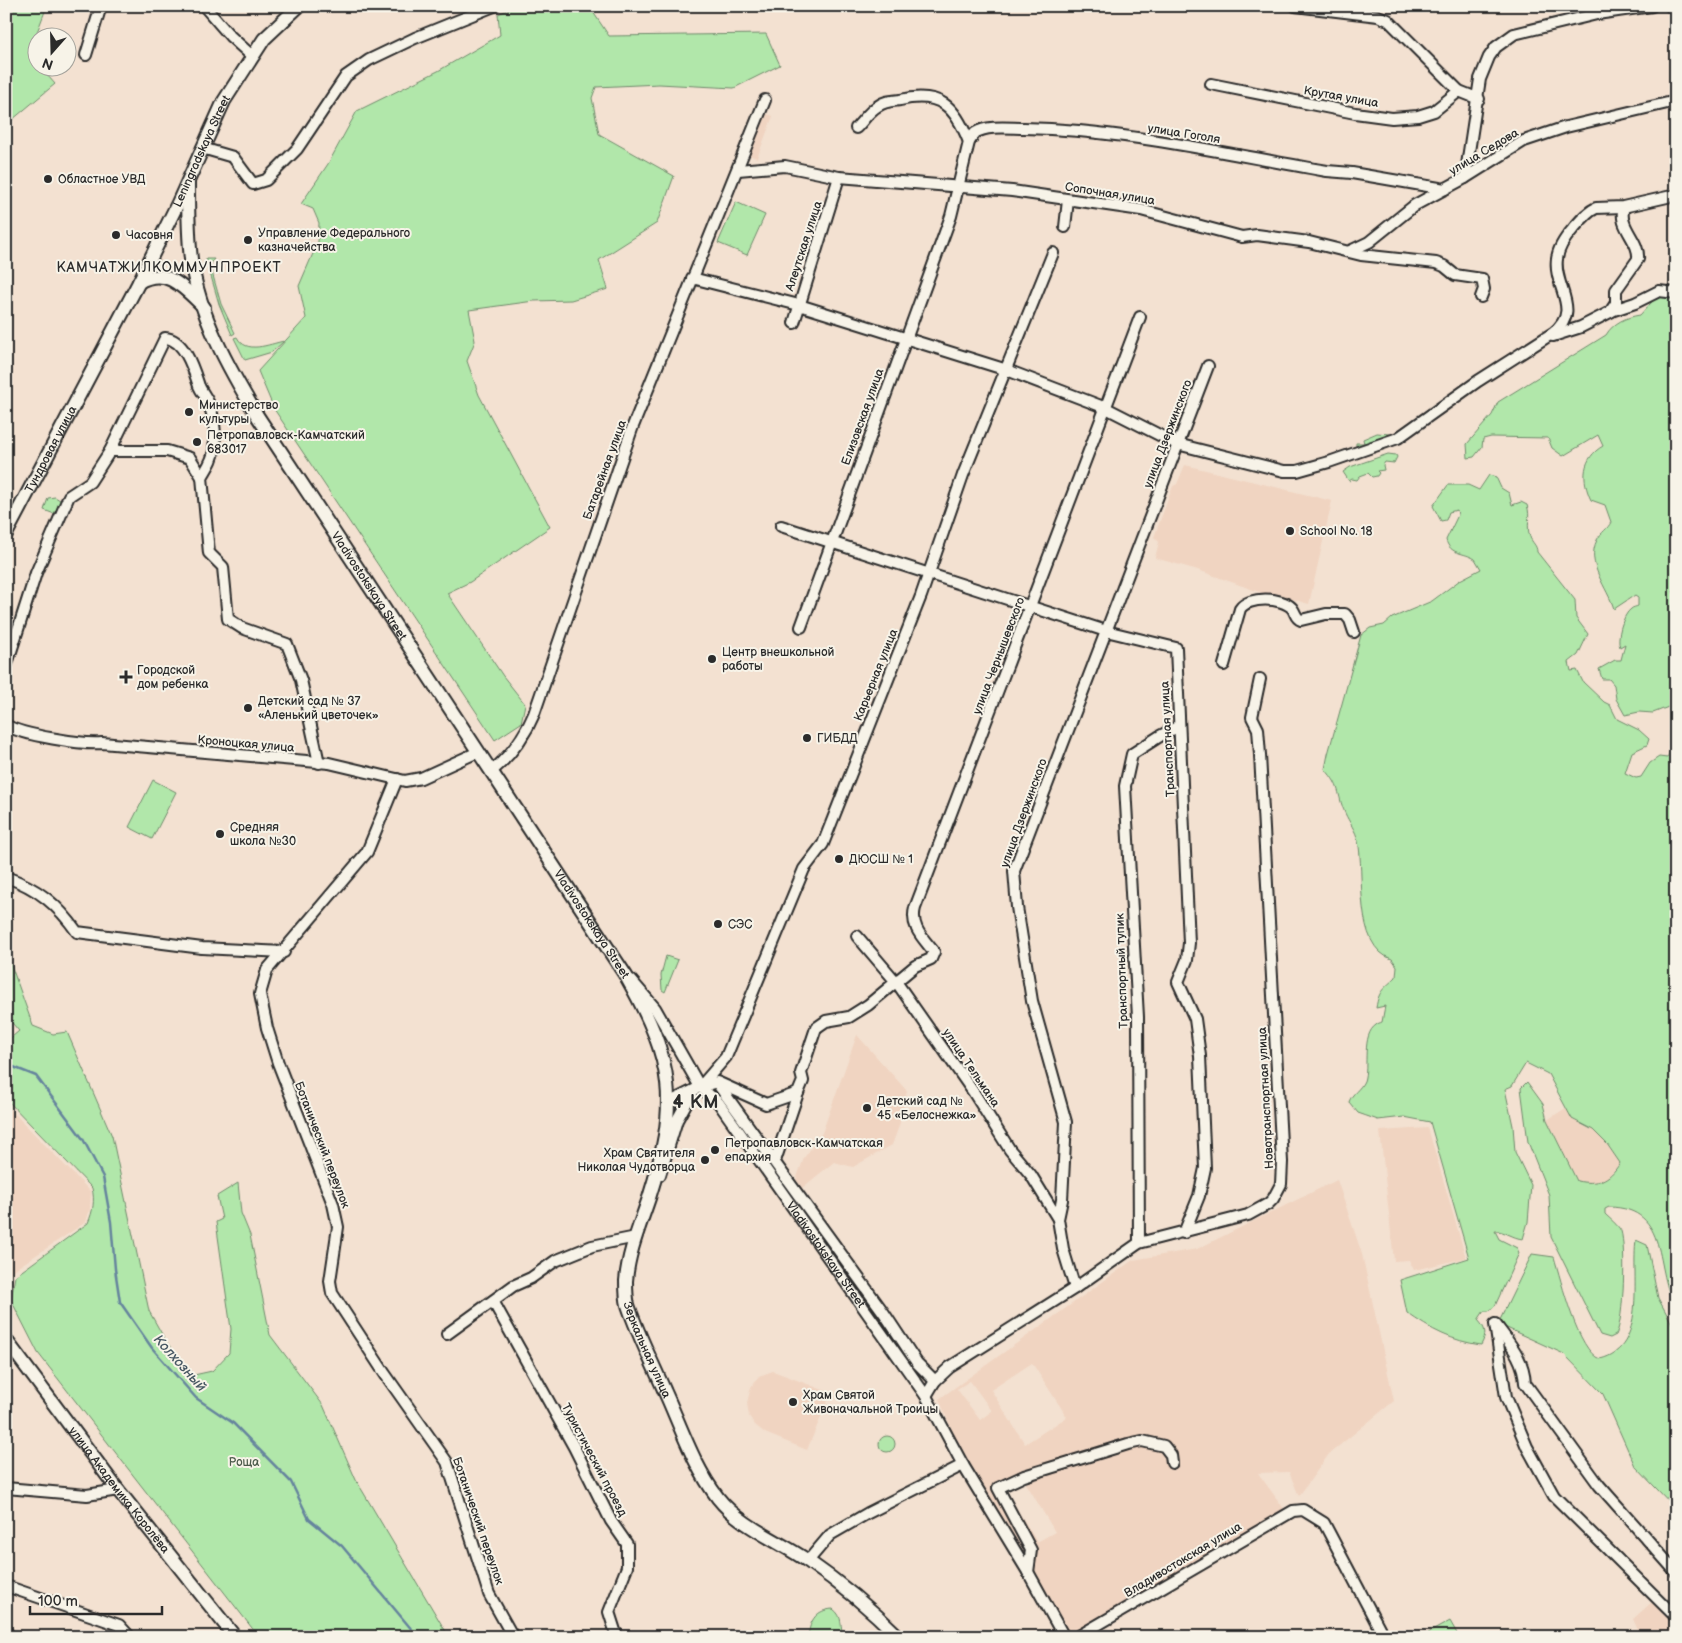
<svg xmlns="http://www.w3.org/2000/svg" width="1682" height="1643" font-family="'Balsamiq Sans',sans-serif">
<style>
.built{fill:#f0d4c1;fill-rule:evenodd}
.green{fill:#b1e7aa;stroke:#6e896a}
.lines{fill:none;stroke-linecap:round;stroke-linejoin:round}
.stream{stroke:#65849d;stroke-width:2.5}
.minor-casing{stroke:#2b2b2b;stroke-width:14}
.major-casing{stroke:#2b2b2b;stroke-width:16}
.minor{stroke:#f7f3e8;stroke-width:10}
.major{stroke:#f7f3e8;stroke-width:12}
.poi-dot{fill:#2b2b2b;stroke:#f7f3e8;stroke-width:2}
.labels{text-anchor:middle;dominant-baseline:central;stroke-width:4;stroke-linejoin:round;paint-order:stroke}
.street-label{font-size:12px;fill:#2b2b2b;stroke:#f7f3e8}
.poi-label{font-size:12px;fill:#2b2b2b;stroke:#f7f3e8;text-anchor:start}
.park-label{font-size:12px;fill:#4c5a4b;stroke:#f7f3e8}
.neighbourhood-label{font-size:14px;letter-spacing:1px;fill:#2b2b2b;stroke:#f7f3e8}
.water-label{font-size:14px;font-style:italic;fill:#485864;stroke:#f7f3e8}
.district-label{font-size:18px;font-weight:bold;letter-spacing:1px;fill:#2b2b2b;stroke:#f7f3e8}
</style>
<rect width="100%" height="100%" fill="#f3e1d1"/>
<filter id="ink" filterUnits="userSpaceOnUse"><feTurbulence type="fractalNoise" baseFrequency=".02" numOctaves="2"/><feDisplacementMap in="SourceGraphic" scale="10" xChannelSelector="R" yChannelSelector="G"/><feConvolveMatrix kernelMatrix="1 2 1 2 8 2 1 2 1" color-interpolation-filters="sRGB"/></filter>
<g filter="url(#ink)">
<g class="built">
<path d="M 765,113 L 773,116 L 757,158 L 749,155 Z"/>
<path d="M 1185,465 L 1332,501 L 1309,604 L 1278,595 L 1273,597 L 1198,570 L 1155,558 L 1159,542 L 1154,537 L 1173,486 L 1177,484 Z"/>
<path d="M 857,1035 L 907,1091 L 899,1126 L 892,1145 L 853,1167 L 834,1162 L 802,1188 L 796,1180 L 804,1158 L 822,1133 Z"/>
<path d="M 6,1105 L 91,1192 L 90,1209 L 86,1222 L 6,1275 Z"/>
<path d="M 1566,1108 L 1573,1119 L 1593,1130 L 1607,1144 L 1620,1163 L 1607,1179 L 1590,1184 L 1577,1181 L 1547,1120 Z"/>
<path d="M 1428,1128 L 1466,1258 L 1414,1270 L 1409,1260 L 1394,1261 L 1380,1131 Z"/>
<path d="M 1337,1180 L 1362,1254 L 1394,1401 L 1329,1454 L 1299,1496 L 1289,1472 L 1258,1473 L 1285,1510 L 1068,1635 L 954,1435 L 939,1399 L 1133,1260 L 1197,1249 ZM 1032,1363 L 1067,1417 L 1025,1444 L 991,1390 ZM 970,1381 L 992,1411 L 980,1420 L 957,1389 ZM 1023,1478 L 1055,1532 L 1037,1542 L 1005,1489 Z"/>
<path d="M 773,1371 L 831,1393 L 807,1450 L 765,1433 L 755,1425 L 749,1416 L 747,1403 L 751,1387 L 759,1376 Z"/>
<path d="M 1653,1601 L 1676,1623 L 1676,1637 L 1641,1637 L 1633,1619 Z"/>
</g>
<g class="green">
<path d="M 6,6 L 47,6 L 29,53 L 37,63 L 38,68 L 41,68 L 55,84 L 6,125 Z"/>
<path d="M 517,6 L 589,6 L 609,36 L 766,34 L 780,65 L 734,88 L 659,84 L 596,87 L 592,98 L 599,134 L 674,176 L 657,223 L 599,260 L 608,289 L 571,300 L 534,301 L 469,310 L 475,341 L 467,361 L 479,395 L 550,527 L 470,582 L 447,593 L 503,676 L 525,704 L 521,723 L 495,740 L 274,409 L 258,371 L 306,318 L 299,286 L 318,242 L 319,223 L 313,209 L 301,204 L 328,164 L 357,111 L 438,71 L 500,35 L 498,14 Z"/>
<path d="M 736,202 L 765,215 L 747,255 L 718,243 Z"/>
<path d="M 206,259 L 214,259 L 210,265 L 221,304 L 235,333 L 232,335 L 219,304 Z"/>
<path d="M 1659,294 L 1676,294 L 1676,585 L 1673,592 L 1676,595 L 1676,704 L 1653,713 L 1639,712 L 1625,715 L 1616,699 L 1614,685 L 1609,679 L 1602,679 L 1599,669 L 1615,660 L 1621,660 L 1625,644 L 1620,647 C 1616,639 1623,614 1631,609 C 1633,607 1636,607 1638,606 L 1638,597 L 1635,595 L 1614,609 C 1608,588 1585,564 1597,540 C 1601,532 1608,529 1611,522 L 1605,505 L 1591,500 C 1581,479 1582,458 1603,446 L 1598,435 L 1563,456 L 1552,448 L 1548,438 L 1491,437 L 1483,439 L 1482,447 L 1474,457 L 1468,458 L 1467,444 L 1492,415 L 1498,402 L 1606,335 C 1613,323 1626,317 1640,315 Z"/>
<path d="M 237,337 C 246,355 269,344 284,341 L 272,352 L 245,360 L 234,338 Z"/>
<path d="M 1377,433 L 1390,434 L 1390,437 L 1356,448 L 1356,443 L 1364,443 L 1363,439 Z"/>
<path d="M 1388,454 L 1396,455 L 1397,457 L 1394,463 L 1385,462 L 1383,465 L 1384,470 L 1377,471 L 1379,473 L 1377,476 L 1372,477 L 1368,473 L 1360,476 L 1357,480 L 1352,479 L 1349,481 L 1343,472 L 1350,467 Z"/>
<path d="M 1489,475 L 1496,477 L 1501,488 L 1509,493 L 1512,505 L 1521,502 L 1527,505 C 1531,517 1526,526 1530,537 C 1532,543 1537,545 1537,552 L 1575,600 L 1576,618 L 1588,634 L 1578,655 L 1569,662 L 1571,671 L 1577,670 L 1583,682 L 1604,702 L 1610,705 L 1617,719 L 1639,730 L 1649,739 L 1647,745 L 1632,752 L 1625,773 L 1636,778 L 1641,777 L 1650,763 L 1659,757 L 1667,758 L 1676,741 L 1676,1307 C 1653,1271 1672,1208 1609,1207 L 1605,1209 L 1605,1214 C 1610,1219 1618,1225 1621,1231 C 1626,1247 1624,1320 1616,1335 L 1610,1338 L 1600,1335 L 1551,1237 L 1549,1195 L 1528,1142 L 1521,1088 L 1527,1082 L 1543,1104 L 1547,1120 L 1577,1181 C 1597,1185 1609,1181 1620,1163 L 1607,1144 L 1593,1130 L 1572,1119 L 1548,1074 L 1526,1063 L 1512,1086 L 1505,1089 L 1513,1126 L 1515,1152 L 1531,1185 L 1528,1222 L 1523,1239 C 1512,1238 1506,1231 1495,1231 L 1499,1239 L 1517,1248 L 1519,1253 L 1495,1306 L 1489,1311 L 1484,1311 L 1478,1320 C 1486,1329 1487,1334 1481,1345 C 1452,1341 1431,1330 1407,1313 L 1400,1280 L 1469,1258 L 1430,1122 L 1404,1117 L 1378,1120 L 1358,1113 L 1349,1102 C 1352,1093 1360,1090 1364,1081 C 1369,1066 1361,1035 1376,1025 C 1378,1023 1380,1023 1382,1022 L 1385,1006 L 1376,1008 C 1379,989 1384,989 1396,977 L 1397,966 L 1392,959 C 1353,947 1365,872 1358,841 C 1356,831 1349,822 1345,813 C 1336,792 1342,788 1325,769 L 1328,754 L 1361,635 L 1370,628 L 1384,625 L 1392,618 L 1432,601 L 1460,580 L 1481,569 L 1475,559 C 1464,552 1450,555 1446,540 L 1458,515 L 1457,510 L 1449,512 L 1446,520 L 1441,521 L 1433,506 L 1448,485 L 1468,485 L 1479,490 Z"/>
<path d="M 55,497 L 60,500 L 61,505 L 57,515 L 44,510 L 48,498 Z"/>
<path d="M 153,780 L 176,792 L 152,839 L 129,827 Z"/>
<path d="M 666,956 L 678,960 L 665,992 L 662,990 L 661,975 Z"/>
<path d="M 6,957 L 10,962 L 33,1026 L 53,1034 L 67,1032 L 112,1136 L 149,1311 L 167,1343 L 194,1375 L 212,1371 L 229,1353 L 231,1329 L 216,1222 L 222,1219 L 217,1196 L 238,1183 L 241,1213 L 250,1235 L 270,1335 L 323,1405 L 356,1480 L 449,1637 L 336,1637 L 331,1629 L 308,1637 L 259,1637 L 38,1353 L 11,1300 L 15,1276 L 88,1223 C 93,1211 95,1201 92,1188 L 6,1099 L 6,1042 L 19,1031 L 6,1016 Z"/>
<path d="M 1636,1240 L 1647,1245 L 1658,1298 L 1676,1331 L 1676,1509 L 1635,1466 L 1603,1394 L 1564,1354 L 1498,1324 L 1532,1254 L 1554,1257 C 1561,1280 1578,1352 1600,1359 C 1648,1348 1631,1278 1636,1240 Z"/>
<circle cx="887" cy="1444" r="8"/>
<path d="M 833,1609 C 844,1617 839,1626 844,1637 L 808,1637 C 810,1620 816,1610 833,1609 Z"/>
<path d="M 1450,1621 L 1459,1637 L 1421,1637 Z"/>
</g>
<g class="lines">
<path class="stream" d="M 6,1064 L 36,1076 L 83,1139 L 103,1177 L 111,1222 L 115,1269 L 120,1302 L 152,1348 L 196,1398 L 233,1423 L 291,1482 L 309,1519 L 342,1546 L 418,1637"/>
<defs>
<g id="minor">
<path d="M 204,6 L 230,36 L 252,56"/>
<path d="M 1295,6 L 1378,16 L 1388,20 L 1459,91 L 1479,99"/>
<path d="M 1670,6 L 1676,10"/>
<path d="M 86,55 L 101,6"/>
<path d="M 1211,84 L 1355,113 L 1392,118 L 1418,116 L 1434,111 L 1459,91"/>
<path d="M 856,128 C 863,121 869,111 878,106 C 884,101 892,101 900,100 C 940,91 955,106 969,142"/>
<path d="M 202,148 L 233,157 L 253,184 L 266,180 L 297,149 L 346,76 L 369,60 L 415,38 L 494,6"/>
<path d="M 738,170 L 785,166 L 839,177 L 1012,191 L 1141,210 L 1242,237 L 1257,235 L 1309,242 L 1361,255 L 1436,263 L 1444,266 L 1455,275 L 1482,279 L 1484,289 L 1481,297"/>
<path d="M 1465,178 L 1480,79 L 1489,57 L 1496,47 L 1514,34 L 1597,14 L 1652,6"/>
<path d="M 1065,227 L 1068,200"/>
<path d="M 1350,251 L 1369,242 L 1415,205 L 1465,178 L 1524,141 L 1566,127 L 1676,101"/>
<path d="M 692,278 L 799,305 L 1007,370 L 1106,408 L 1177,444 L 1284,471 L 1297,471 L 1329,462 L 1398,438 L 1478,381 L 1553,333 C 1583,310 1553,287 1557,259 C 1558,247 1566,237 1573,229 C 1580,221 1587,212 1596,208 L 1623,207 L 1676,195"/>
<path d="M 1610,312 L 1616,303 L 1616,290 L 1638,259 C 1640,240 1617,227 1624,207"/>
<path d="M 794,323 L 839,177"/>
<path d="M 1553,336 L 1581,327 L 1614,310 L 1635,303 L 1659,291 L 1676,293"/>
<path d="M 110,451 L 167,451 L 190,458 L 202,477 L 209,553 L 223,567 L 228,619 L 242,628 L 287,644 L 301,680 L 319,763"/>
<path d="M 781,526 L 1106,631 L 1176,648 L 1189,943 L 1187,960 L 1178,982 L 1195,1019 L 1200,1056 L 1205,1168 L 1199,1196 L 1184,1233"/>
<path d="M 801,627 L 951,216 L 969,142 L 975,133 C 988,125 1009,128 1024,128 C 1126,130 1227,154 1327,171 L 1352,173 L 1445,189"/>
<path d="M 1224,665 L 1240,609 C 1248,596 1282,597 1292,608 C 1296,613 1295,618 1301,620 L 1326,614 L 1345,614 L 1350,620 L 1354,632"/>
<path d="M 6,667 L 36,573 L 69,496 L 90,482 L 110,451 L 165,338 C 185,339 194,371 199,386 C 202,393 208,399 210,407 C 214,419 216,435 214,449 C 214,459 207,468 202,477"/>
<path d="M 6,725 C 21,735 84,745 102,743 L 329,763 L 405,781 L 421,778 L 478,752"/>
<path d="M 491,772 C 511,755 524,738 534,714 L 633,426 L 765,100"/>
<path d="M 397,779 L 367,852 L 267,970 L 260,994 L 267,1028 L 278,1063 L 333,1204 L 338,1227 L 330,1281 L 332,1293 L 385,1374 L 447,1462 L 489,1594 L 513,1637"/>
<path d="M 6,877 C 38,888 58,905 77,932 L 202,948 L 284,952"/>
<path d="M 857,936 L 897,983 L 974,1093 L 1010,1150 L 1031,1175 L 1058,1219"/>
<path id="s1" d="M 631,980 L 655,1008 L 700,1087 L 718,1102 L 926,1396 L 963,1465 L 1028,1572 L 1064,1637"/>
<path d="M 717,1083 L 884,1313 L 917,1363 L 935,1381"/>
<path d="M 700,1087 L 717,1082 L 766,1104 L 798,1093 L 803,1081 L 801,1073 L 816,1028 L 826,1021 L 849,1017 L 868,1005 L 915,966 L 931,959 L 934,952 C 923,938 910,927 915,908 L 1140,317"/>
<path d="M 668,1103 L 700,1087 L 726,1057 L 804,869 L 823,844 L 921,596 L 963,475 L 1053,253"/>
<path d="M 775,1161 L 798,1093"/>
<path d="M 660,1175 L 677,1120 L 693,1091"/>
<path d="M 1139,1243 L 1138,1017 L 1125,786 L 1132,754 L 1160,736 L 1179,726"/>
<path d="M 1075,1288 L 1063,1249 L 1058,1219 L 1062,1200 L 1066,1122 L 1032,1001 L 1017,907 L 1014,871 L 1208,366"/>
<path d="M 493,1301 L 574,1447 L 611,1521 L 627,1544 L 627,1567 L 609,1612 L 617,1637"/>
<path d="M 1495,1324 L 1506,1397 L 1527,1447 L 1554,1496 L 1676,1617"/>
<path d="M 1496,1325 C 1510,1344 1524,1359 1525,1383 L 1599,1485 L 1676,1572"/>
<path d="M 447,1334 L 513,1286 L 531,1278 L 555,1261 L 592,1246 L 636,1237"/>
<path d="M 926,1396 L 935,1381 L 950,1367 L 1075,1288 L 1139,1243 L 1248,1215 L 1268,1204 L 1273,1199 L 1281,1184 L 1282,1162 L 1260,755 L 1258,729 L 1252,717 L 1260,679"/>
<path d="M 6,1488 L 87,1495 L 118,1490"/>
<path d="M 808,1561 L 830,1535 L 868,1513 L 963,1465"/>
<path d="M 1028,1572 L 1031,1550 L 998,1488 L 1024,1476 L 1128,1444 L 1142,1441 L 1164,1446 L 1171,1455 L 1172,1463"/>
<path d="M 6,1586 L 119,1625 L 130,1637"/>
<path d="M 6,1632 L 11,1637"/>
<path d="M 1077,1637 L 1293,1511 L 1303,1510 L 1324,1523 L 1384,1637"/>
</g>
<g id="major">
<path id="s2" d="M 188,183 C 188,208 188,234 191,259 C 199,316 229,369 258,417 L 626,976 C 675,1063 679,1103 649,1198 C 640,1225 628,1253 626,1281 C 626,1289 626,1297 628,1305 C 638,1335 653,1364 665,1392 C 681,1427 694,1467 718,1498 C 740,1526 779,1541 808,1561 C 840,1583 871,1609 899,1637"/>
<path d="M 139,282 C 167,266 184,288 204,307"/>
<path id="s3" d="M 6,534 L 139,282 L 178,203 L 224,101 L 264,39 L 299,6"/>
<path id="s4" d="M 6,1340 L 118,1490 L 235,1637"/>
</g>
</defs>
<use href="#minor" class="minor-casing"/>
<use href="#major" class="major-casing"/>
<use href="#minor" class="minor"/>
<use href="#major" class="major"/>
</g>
</g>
<g class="poi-dot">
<circle cx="48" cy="179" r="5"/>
<circle cx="116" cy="235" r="5"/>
<circle cx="248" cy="240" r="5"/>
<circle cx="189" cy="412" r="5"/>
<circle cx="197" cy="442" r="5"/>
<circle cx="1290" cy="531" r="5"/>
<circle cx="712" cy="659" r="5"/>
<path d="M123.5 669.5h5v5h5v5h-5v5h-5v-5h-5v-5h5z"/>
<circle cx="248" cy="708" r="5"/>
<circle cx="807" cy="738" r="5"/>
<circle cx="220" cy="834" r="5"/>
<circle cx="839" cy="859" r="5"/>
<circle cx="718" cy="924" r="5"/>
<circle cx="867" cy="1108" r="5"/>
<circle cx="715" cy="1150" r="5"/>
<circle cx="705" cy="1160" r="5"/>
<circle cx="793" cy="1402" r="5"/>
</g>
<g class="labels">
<g class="street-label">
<text transform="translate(1341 97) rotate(10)">Крутая улица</text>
<text transform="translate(1184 134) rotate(9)">улица Гоголя</text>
<text stroke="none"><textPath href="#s3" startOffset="430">Leningradskaya Street</textPath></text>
<text transform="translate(1484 152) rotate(-31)">улица Седова</text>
<text transform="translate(1110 194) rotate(9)">Сопочная улица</text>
<text transform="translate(804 246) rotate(-72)">Алеутская улица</text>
<text transform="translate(863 417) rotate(-70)">Елизовская улица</text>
<text transform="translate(1168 434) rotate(-69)">улица Дзержинского</text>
<text stroke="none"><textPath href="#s3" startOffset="96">Тундровая улица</textPath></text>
<text transform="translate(605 470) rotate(-70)">Батарейная улица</text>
<text stroke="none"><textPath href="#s2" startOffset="451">Vladivostokskaya Street</textPath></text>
<text transform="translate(999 656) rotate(-69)">улица Чернышевского</text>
<text transform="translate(876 675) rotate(-68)">Карьерная улица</text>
<text transform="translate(1168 739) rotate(-93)">Транспортная улица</text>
<text transform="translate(246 744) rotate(5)">Кроноцкая улица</text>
<text transform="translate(1024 813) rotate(-70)">улица Дзержинского</text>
<text stroke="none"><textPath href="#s2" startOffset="856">Vladivostokskaya Street</textPath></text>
<text transform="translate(1122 971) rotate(-92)">Транспортный тупик</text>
<text transform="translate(971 1068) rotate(56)">улица Тельмана</text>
<text transform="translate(1266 1098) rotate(-93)">Новотранспортная улица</text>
<text transform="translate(322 1145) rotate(69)">Ботанический переулок</text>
<text stroke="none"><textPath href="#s1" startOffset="338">Vladivostokskaya Street</textPath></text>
<text stroke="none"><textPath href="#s2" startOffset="1310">Зеркальная улица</textPath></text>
<text transform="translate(594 1460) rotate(62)">Туристический проезд</text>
<text stroke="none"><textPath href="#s4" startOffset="188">улица Академика Королёва</textPath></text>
<text transform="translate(478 1521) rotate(71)">Ботанический переулок</text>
<text transform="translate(1183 1560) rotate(-31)">Владивостокская улица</text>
</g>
<g class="poi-label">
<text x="58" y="179">Областное УВД</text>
<text x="258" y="233">Управление Федерального<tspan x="258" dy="14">казначейства</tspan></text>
<text x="126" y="235">Часовня</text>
<text x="199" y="405">Министерство<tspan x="199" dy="14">культуры</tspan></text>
<text x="207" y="435">Петропавловск-Камчатский<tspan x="207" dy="14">683017</tspan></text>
<text x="1300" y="531">School No. 18</text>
<text x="722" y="652">Центр внешкольной<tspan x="722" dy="14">работы</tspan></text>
<text x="137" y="670">Городской<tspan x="137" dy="14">дом ребенка</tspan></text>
<text x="258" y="701">Детский сад № 37<tspan x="258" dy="14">«Аленький цветочек»</tspan></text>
<text x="817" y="738">ГИБДД</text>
<text x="230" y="827">Средняя<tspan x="230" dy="14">школа №30</tspan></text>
<text x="849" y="859">ДЮСШ № 1</text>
<text x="728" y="924">СЭС</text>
<text x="877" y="1101">Детский сад №<tspan x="877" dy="14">45 «Белоснежка»</tspan></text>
<text x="725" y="1143">Петропавловск-Камчатская<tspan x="725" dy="14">епархия</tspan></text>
<text x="695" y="1153" text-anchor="end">Храм Святителя<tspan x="695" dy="14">Николая Чудотворца</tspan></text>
<text x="803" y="1395">Храм Святой<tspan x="803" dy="14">Живоначальной Троицы</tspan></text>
</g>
<g class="park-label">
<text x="244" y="1462">Роща</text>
</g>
<g class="neighbourhood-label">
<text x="169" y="267">КАМЧАТЖИЛКОММУНПРОЕКТ</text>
</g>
<g class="water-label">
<text transform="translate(180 1363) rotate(48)">Колхозный</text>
</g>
<g class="district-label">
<text x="696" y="1102">4 КМ</text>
</g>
</g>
<rect width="1682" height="1643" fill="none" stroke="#f7f3e8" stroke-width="25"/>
<rect x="12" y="12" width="1657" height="1618" fill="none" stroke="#2b2b2b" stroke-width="2" filter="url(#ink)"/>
<g transform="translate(52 52) rotate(200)"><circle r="24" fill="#f7f3e8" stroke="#a5a39c"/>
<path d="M0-4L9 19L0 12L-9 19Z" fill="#2b2b2b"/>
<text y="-8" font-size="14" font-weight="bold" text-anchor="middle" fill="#2b2b2b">N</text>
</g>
<path d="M30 1606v8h132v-8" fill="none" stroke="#2b2b2b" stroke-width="2.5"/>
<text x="38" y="1606" font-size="15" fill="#2b2b2b" stroke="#f7f3e8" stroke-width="4" paint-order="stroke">100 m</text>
</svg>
